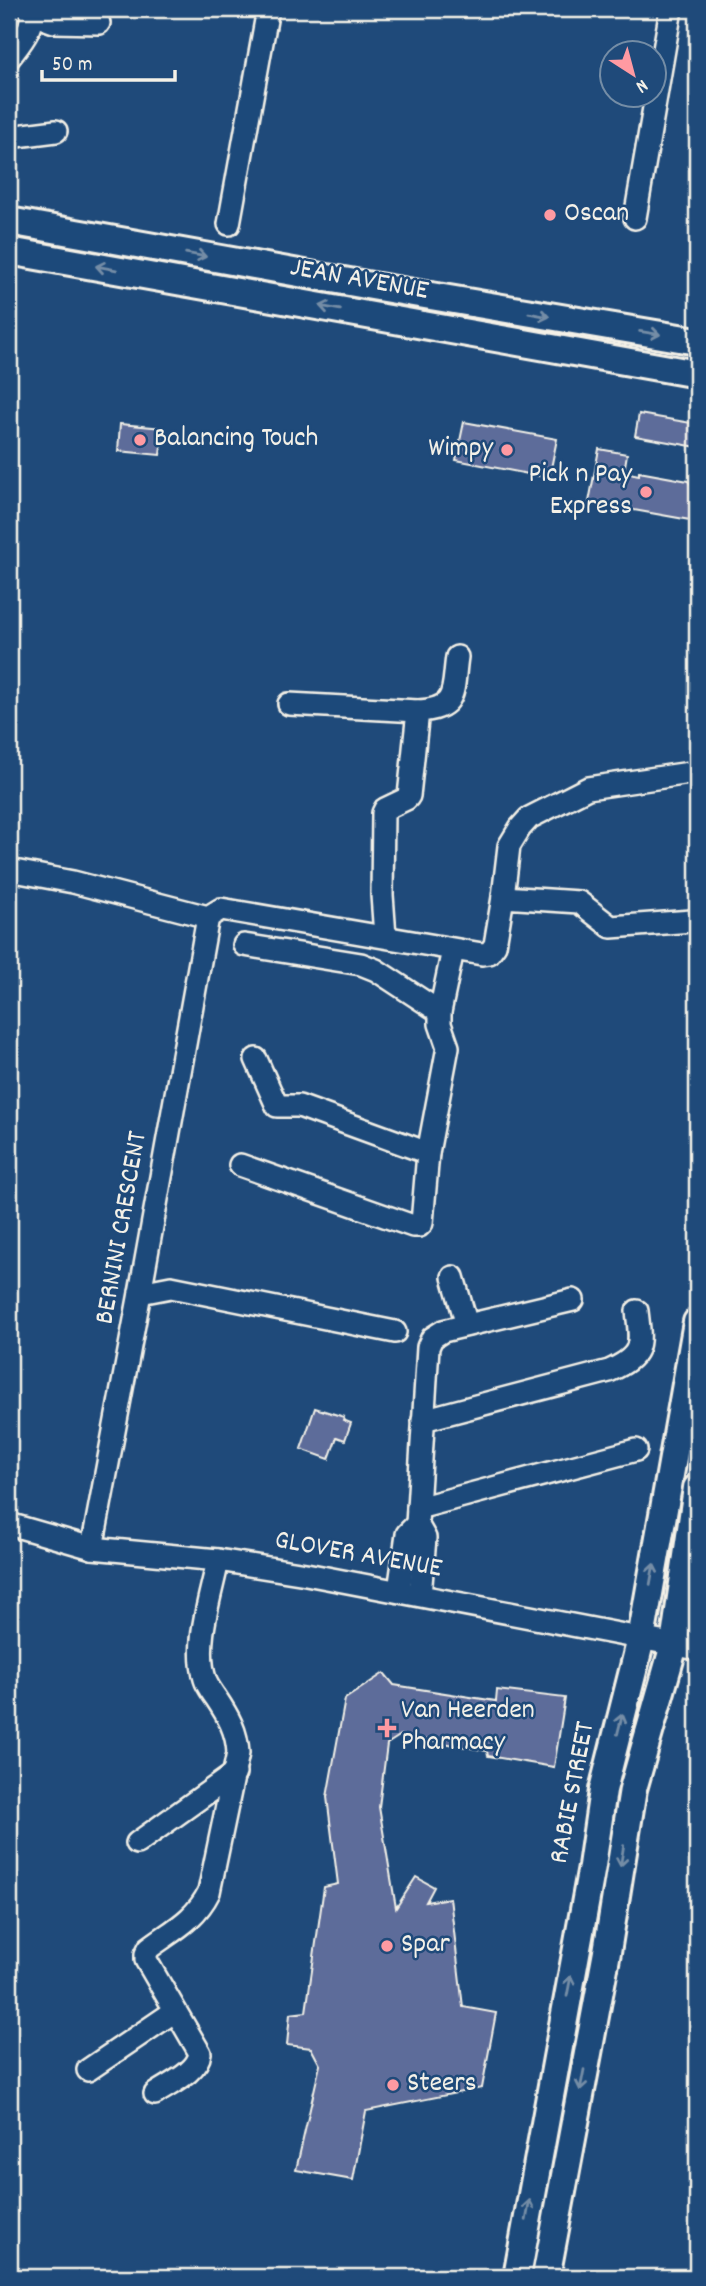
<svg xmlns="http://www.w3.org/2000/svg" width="706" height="2286" font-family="Dekko,sans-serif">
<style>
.building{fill:#5d6c9a;stroke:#f4f1e8;stroke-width:2}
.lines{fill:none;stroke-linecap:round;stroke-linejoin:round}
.minor-casing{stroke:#f4f1e8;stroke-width:26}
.major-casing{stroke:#f4f1e8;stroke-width:32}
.minor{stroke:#1f4a7a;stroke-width:21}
.major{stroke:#1f4a7a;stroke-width:26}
.oneway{stroke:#748da6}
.poi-dot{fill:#ff9aa2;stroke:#1f4a7a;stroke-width:2.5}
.labels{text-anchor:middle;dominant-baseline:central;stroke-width:5;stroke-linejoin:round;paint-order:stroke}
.poi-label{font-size:28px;fill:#f4f1e8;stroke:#1f4a7a;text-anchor:start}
.street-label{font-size:28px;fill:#f4f1e8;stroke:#1f4a7a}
</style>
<rect width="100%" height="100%" fill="#1f4a7a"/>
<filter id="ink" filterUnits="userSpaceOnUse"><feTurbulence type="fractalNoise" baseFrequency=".0143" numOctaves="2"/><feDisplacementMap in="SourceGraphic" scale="14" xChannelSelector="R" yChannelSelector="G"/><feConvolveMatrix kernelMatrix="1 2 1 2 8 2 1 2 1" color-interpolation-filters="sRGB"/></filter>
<g filter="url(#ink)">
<g class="building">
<path d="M 639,414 L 697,424 L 697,447 L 635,436 Z"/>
<path d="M 464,422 L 557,439 L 549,478 L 456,460 Z"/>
<path d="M 120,424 L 163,428 L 160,455 L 118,451 Z"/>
<path d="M 599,449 L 627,454 L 624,472 L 639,475 L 639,472 L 688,481 L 696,491 L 690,520 L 589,502 Z"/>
<path d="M 315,1408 L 344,1417 L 343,1420 L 351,1423 L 345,1440 L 337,1437 L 329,1459 L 301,1449 Z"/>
<path d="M 384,1673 L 394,1685 L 496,1701 L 497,1690 L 565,1698 L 554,1767 L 488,1756 L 487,1751 L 401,1735 L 387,1744 L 379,1807 L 396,1908 L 416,1877 L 434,1887 L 426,1902 L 450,1898 L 463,2007 L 496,2013 L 482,2088 L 366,2111 L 353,2180 L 296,2170 L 320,2065 L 311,2048 L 287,2045 L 290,2014 L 306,2012 L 324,1887 L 338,1884 L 327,1797 L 345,1699 Z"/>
</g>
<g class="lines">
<defs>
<g id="minor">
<path d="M 32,14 L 54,22 L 99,23"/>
<path d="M 9,58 C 21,42 34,29 31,9"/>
<path d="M 9,137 L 56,131"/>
<path d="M 635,218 L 671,9"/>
<path d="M 229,224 L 268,9"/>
<path d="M 289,704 L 418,711"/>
<path d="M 9,870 L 73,882 L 208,917 L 221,909 L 482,954 L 489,953 L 495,945 L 503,897 L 579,902 L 611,927 L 692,921 L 697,918"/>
<path d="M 503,897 L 509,846 L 520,828 L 529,818 L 588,788 L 697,772"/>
<path d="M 385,936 L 382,895 L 383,813 L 385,809 L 406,799 L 409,796 L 418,711 C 459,709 452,690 457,657"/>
<path d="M 244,945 L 361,964 L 376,970 L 440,1012"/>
<path d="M 256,1059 L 277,1106 L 299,1106 L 428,1153"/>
<path d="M 240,1165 L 413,1226 L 419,1226 L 422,1223 L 428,1153 L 448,1047 L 440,1024 L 440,1012 L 453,950"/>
<path d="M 453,1277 L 467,1325"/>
<path d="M 140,1293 L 171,1287 L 395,1332"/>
<path d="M 423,1420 L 609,1371 C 644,1355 641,1345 637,1311"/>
<path d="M 418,1508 L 636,1450"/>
<path d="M 9,1524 L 92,1548 L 218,1560 L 306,1574 L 697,1649"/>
<path d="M 92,1548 L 140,1293 L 208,917"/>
<path d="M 399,1591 L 407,1534 L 417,1524"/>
<path d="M 420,1595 L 425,1538 L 417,1524 L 428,1347 L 432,1338 L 443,1331 L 573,1300"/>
<path d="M 137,1843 L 235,1773"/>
<path d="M 88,2070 L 175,2011"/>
<path d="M 155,2094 C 169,2084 198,2072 200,2053 L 146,1960 L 146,1954 L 149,1948 C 173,1930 195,1920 209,1892 L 238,1753 C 237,1731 228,1716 216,1698 C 212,1692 207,1686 205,1679 C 194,1643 211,1596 218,1560"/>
</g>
<g id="major">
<path d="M 9,221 L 366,285 L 697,341"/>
<path d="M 9,251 L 697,374"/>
<path d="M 517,2277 L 592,1866 L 603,1790 L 641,1639 L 697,1322"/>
<path d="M 546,2277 L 607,1952 L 633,1789 L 674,1645 L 697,1488"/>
</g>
</defs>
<use href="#minor" class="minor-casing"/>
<use href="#major" class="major-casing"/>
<use href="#minor" class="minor"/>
<use href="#major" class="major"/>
</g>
<defs><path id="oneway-shaft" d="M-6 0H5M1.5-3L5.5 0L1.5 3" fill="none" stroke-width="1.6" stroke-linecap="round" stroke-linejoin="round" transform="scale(1.75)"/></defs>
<g class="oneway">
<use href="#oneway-shaft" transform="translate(196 255) rotate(10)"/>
<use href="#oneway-shaft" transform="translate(106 268) rotate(-170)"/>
<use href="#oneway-shaft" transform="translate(330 308) rotate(-170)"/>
<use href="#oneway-shaft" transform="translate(539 315) rotate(10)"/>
<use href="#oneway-shaft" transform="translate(650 333) rotate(9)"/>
<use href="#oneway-shaft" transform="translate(652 1574) rotate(-80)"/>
<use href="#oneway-shaft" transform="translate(620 1724) rotate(-76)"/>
<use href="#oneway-shaft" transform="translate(622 1856) rotate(99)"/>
<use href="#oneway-shaft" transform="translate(569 1986) rotate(-79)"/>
<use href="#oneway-shaft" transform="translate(582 2080) rotate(101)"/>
<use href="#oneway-shaft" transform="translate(528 2210) rotate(-80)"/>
</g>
</g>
<g class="poi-dot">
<circle cx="550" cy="215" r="7"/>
<circle cx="140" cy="440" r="7"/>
<circle cx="507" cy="450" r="7"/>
<circle cx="646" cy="492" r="7"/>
<path d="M383.5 1717.5h7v7h7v7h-7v7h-7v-7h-7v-7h7z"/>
<circle cx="387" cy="1946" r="7"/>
<circle cx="393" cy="2085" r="7"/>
</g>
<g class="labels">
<g class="poi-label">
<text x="564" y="215">Oscan</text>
<text x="154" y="440">Balancing Touch</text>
<text x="493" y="450" text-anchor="end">Wimpy</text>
<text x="632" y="476" text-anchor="end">Pick n Pay<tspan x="632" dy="32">Express</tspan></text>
<text x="401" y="1712">Van Heerden<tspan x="401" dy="32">Pharmacy</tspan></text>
<text x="401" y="1946">Spar</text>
<text x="407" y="2085">Steers</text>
</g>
<g class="street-label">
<text transform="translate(359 281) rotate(10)">JEAN AVENUE</text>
<text transform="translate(123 1228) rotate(-80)">BERNINI CRESCENT</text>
<text transform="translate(358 1556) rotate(10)">GLOVER AVENUE</text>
<text transform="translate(574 1793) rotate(-79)">RABIE STREET</text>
</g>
</g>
<rect width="706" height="2286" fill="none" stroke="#1f4a7a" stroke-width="35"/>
<rect x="18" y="18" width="671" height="2251" fill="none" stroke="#f4f1e8" stroke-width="2.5" filter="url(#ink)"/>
<g transform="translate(633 74) rotate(144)"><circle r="33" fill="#1f4a7a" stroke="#748da6" stroke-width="2"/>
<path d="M0-5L12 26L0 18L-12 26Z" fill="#ff9aa2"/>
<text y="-10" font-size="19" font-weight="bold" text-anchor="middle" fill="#f4f1e8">N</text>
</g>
<path d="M42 70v10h133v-10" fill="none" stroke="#f4f1e8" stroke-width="3.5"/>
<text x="52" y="70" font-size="21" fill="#f4f1e8" stroke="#1f4a7a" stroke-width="5" paint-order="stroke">50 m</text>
</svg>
